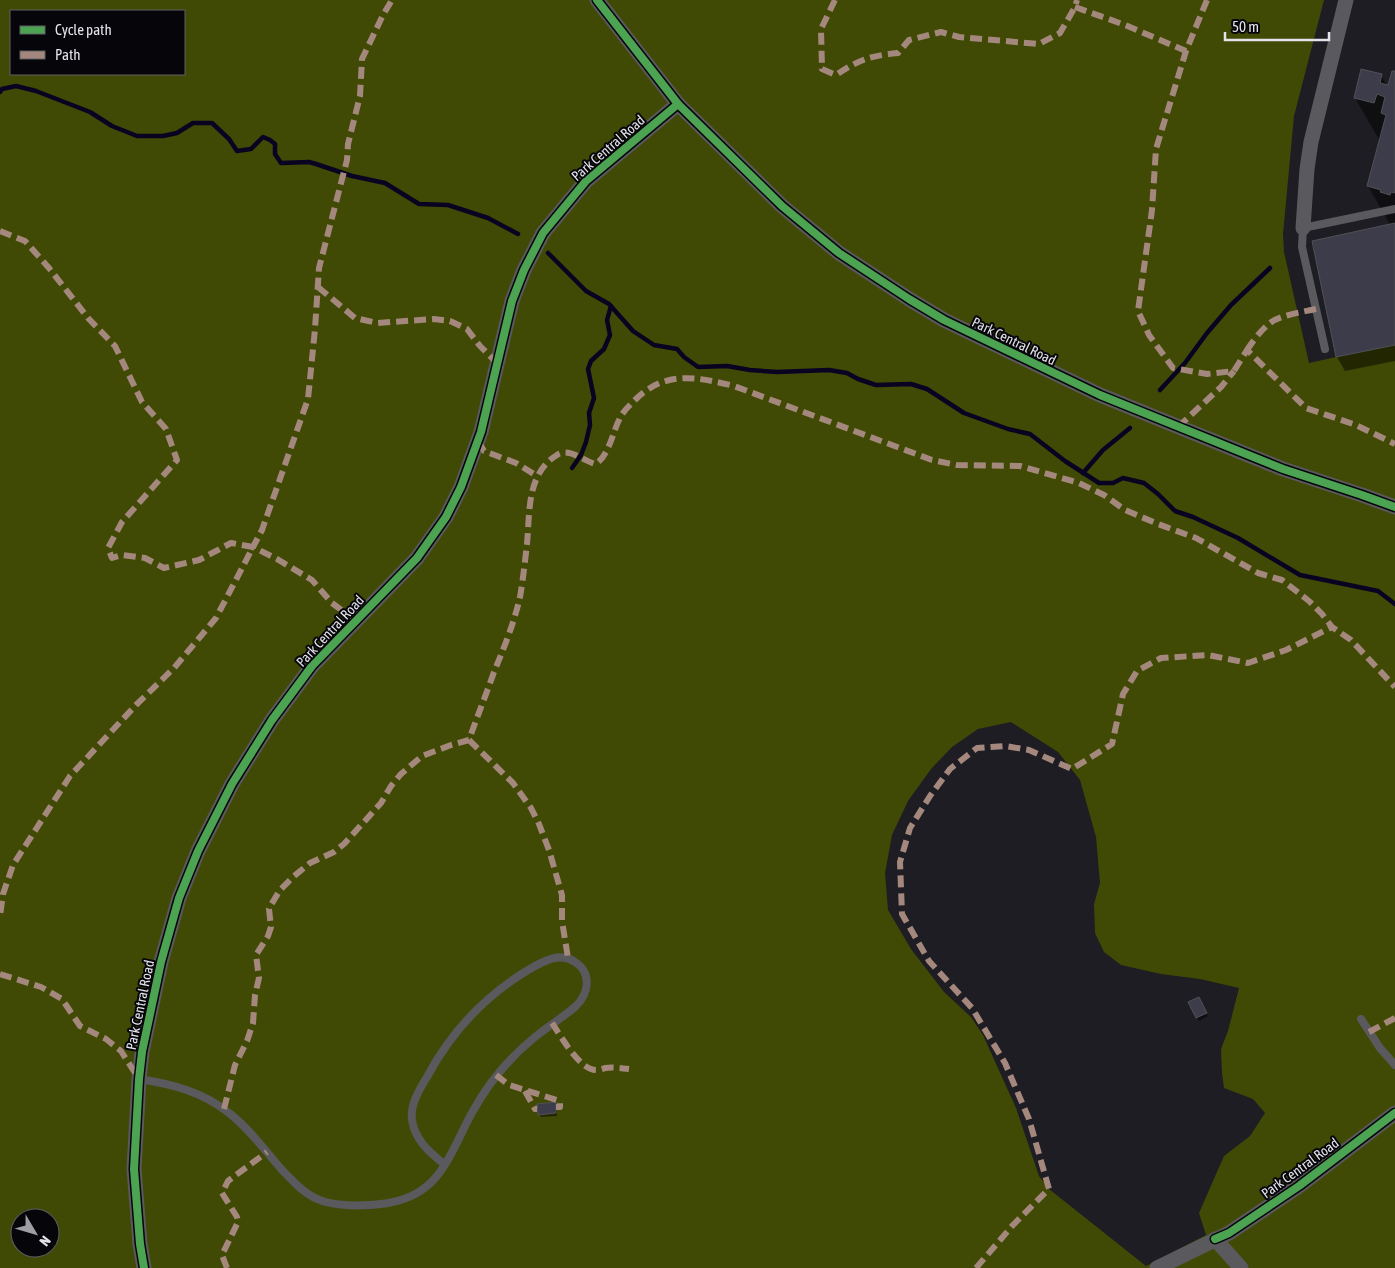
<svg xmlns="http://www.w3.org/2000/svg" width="1395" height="1268" font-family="'Asap Condensed',sans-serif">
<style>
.forest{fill:#404a05;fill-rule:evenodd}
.shadow{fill:#0007}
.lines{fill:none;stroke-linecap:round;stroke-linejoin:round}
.stream{stroke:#090322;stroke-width:4.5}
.building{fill:#3d3c4a;stroke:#515156}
.lane{stroke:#59595e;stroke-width:8}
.street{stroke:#59595e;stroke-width:15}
.quiet{stroke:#a5887d;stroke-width:6;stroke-dasharray:12 6;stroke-linecap:butt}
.cycleway-casing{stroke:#06060a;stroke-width:11}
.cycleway{stroke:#4ca352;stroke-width:8}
.labels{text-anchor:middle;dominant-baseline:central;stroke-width:4;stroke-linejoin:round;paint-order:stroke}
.street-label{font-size:14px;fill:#e3e3ea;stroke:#06060a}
</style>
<rect width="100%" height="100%" fill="#1d1d23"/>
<path class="forest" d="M 0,0 L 1324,0 L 1294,116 L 1283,234 L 1284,252 L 1309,363 L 1395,344 L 1395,1268 L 0,1268 ZM 11,11 L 184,11 L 184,74 L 11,74 ZM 1011,722 L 1058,752 L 1080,780 L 1096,837 L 1100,883 L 1094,904 L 1095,933 L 1104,952 L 1121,965 L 1161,974 L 1200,979 L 1239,988 L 1228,1031 L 1221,1049 L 1222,1073 L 1224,1088 L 1253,1099 L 1265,1113 L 1250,1136 L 1224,1156 L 1199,1213 L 1206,1235 L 1146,1266 L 1049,1189 L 1039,1176 L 1016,1108 L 983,1035 L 971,1017 L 944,992 L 911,949 L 888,910 L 885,873 L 892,835 L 908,801 L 931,769 L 952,747 L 978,729 ZM 20,1218 L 50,1218 L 50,1248 L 20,1248 Z"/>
<g class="shadow">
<path d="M 1395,73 L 1395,361 L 1345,371 L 1337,357 L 1313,242 L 1391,226 L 1368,186 L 1380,141 L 1355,98 L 1381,75 L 1387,86 L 1389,87 Z"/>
<path d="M 1198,999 L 1208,1016 L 1199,1021 L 1190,1003 Z"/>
<path d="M 555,1103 L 557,1106 L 557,1116 L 541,1117 L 539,1114 Z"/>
</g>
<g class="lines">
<g class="stream">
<path d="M 0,92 L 2,89 L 16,86 L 36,91 L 90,112 L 112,126 L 137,136 L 163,136 L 177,133 L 193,123 L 212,123 L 229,139 L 237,151 L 251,149 L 263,137 L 270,140 L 275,144 L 275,154 L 281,163 L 309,162 L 316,164 L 352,176 L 385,183 L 419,204 L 448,205 L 488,218 L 518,234"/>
<path d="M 548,253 L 586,291 L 609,304 L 633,331 L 654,345 L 677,349 L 684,357 L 698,367 L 727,366 L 750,370 L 777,372 L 829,370 L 847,373 L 858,379 L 876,385 L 911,384 L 927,389 L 964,413 L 1008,429 L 1030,434 L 1065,461 L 1099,483 L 1113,483 L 1123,478 L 1144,483 L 1158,494 L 1175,511 L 1193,517 L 1238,538 L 1300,575 L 1378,591 L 1395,604"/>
<path d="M 1160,390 L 1185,363 L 1207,333 L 1231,305 L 1270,268"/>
<path d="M 572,468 L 581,455 L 586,442 L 590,425 L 589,413 L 594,398 L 588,369 L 591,361 L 604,349 L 610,335 L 607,320 L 611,306"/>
<path d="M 1083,473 L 1103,450 L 1130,428"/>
</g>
</g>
<g class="building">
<path d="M 1361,69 L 1382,74 L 1380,83 L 1388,85 L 1392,71 L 1395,71 L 1395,193 L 1391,192 L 1390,195 L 1380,192 L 1381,190 L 1367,186 L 1386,115 L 1381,113 L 1385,97 L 1377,94 L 1374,103 L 1354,98 Z"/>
<path d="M 1395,223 L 1395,345 L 1336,357 L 1312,241 Z"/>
<path d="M 1199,997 L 1207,1013 L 1196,1018 L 1188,1002 Z"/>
<path d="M 556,1102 L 556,1113 L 538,1115 L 537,1104 Z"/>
</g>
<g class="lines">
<g class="lane">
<path d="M 1325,349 L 1302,247 L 1303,228 L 1395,209"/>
<path d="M 1361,1019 L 1380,1048 L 1395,1065"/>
<path d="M 139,1079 C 172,1084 203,1092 229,1113 C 250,1129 266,1152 283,1171 C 293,1181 302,1192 315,1198 C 331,1206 353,1206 370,1205 C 389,1204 412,1199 427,1186 C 448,1169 459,1135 473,1111 C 489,1082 509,1058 535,1037 C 548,1026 564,1017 576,1006 C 589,993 592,973 575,962 C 560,951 542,962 528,970 C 485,996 451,1032 427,1077 C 419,1090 410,1105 412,1120 C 415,1140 429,1152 444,1164"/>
</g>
<g class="street">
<path d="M 597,0 L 678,104 L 782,206 L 839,253 L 909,299 L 944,320 L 1100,395 L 1283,469 L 1362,495 L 1395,507"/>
<path d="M 1303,228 L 1307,169 L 1311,142 L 1346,0"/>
<path d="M 1215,1239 L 1241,1268"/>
<path d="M 144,1268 L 140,1244 L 134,1169 L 139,1079 L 142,1052 L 161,962 L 179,898 L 198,851 L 232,784 L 272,720 L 312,666 L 417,558 L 446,517 L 461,487 L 481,432 L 512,301 L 524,270 L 543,233 L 586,181 L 678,104"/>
<path d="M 1157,1268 L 1229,1233 L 1299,1186 L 1395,1113"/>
</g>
<g class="quiet">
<path d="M 835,0 L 821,29 L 822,69 L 836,75 C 860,59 870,56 898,53 L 909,40 L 941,32 L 959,37 L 1039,44 L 1060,33 L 1075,7 L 1077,0"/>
<path d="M 1207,0 L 1186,51 L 1156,149 L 1152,210 L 1138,311 L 1149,335 L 1173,368 L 1207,374 L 1234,371 L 1247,350 L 1306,408 L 1356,425 L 1395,444"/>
<path d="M 1075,7 L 1125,25 L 1186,51"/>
<path d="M 0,231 L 25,241 L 49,268 L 88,318 L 115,346 L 142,402 L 166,429 L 177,460 L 122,522 L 108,548 L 112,558 L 122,555 L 145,558 L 164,568 L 199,560 L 231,543 L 253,547 L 216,618 L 174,668 L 136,705 L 70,776 L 13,865 L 3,894 L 0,916"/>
<path d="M 318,287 L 355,318 L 377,323 L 434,319 L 450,321 L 467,329 L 480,346 L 497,363"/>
<path d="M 1247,350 C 1253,341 1261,330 1270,323 C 1280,315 1303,312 1316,309"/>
<path d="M 1178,427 L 1221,387 L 1234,371"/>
<path d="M 478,441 L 484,451 L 516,463 L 537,476"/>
<path d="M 356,621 L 332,603 L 312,580 L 277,559 L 253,547 L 262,530 L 308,399 L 315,329 L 319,268 L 347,160 L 348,144 L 360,96 L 362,59 L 383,15 L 392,0"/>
<path d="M 469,740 L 513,783 L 531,808 L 539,824 L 549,850 L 562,895 L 562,921 L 568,958"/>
<path d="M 0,974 L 41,987 L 62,999 L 80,1026 L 106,1039 L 121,1051 L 139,1079"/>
<path d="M 552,1023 C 561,1036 580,1071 597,1070 C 600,1070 603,1069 605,1068 C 613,1067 621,1068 629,1069"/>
<path d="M 1369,1032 L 1395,1018"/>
<path d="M 496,1075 L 509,1085 L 560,1101 L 560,1107 L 556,1107"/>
<path d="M 525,1091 L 535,1109 L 537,1109"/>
<path d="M 224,1109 L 235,1065 L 247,1041 L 253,1023 L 255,995 L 259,978 L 256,955 L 268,936 L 271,927 L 269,909 L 271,905 L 280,890 L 293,877 L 310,863 L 334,852 L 344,844 L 381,803 L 391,786 L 401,774 L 422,756 L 451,745 L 469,740 C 477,717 486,695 494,672 C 504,648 514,623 520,597 C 523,580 525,561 527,544 C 530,513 526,474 557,455 C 568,447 584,461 595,464 C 608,458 613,432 619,420 C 622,412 630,405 636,399 C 666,370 697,377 734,386 L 932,460 L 957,465 L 1020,466 L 1079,483 L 1104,495 L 1125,510 L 1158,524 L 1196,538 L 1258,573 L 1282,580 L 1309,601 L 1322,614 L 1332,627 L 1351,640 L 1395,687"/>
<path d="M 227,1268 L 222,1255 L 238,1222 L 237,1217 L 222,1193 L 228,1181 L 267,1152"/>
<path d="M 976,1268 L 1013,1225 L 1049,1189 L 1029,1119 L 1005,1063 L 972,1008 L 929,961 L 902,914 L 900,862 L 910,828 L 930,796 L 950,769 L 977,748 L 1005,746 L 1029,750 L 1072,769 L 1112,744 L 1123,694 L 1137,671 L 1161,658 L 1208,655 L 1248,663 L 1286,650 L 1332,627"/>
</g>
<defs>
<g id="cycleway">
<path d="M 597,0 L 678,104 L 782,206 L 839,253 L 909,299 L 944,320 L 1100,395 L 1283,469 L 1362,495 L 1395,507"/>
<path d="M 1215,1239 L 1229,1233 L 1299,1186 L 1395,1113"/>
<path d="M 144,1268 L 140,1244 L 134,1169 L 139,1079 L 142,1052 L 161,962 L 179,898 L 198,851 L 232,784 L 272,720 L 312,666 L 417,558 L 446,517 L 461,487 L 481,432 L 512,301 L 524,270 L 543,233 L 586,181 L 678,104"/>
</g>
</defs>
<use href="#cycleway" class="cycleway-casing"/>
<use href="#cycleway" class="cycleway"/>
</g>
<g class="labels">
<g class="street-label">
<text transform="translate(608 148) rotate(-41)">Park Central Road</text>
<text transform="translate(1014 341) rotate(26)">Park Central Road</text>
<text transform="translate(330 631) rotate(-47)">Park Central Road</text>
<text transform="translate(140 1005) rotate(-78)">Park Central Road</text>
<text transform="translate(1300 1168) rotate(-36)">Park Central Road</text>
</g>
</g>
<rect x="10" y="10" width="175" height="65" fill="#06060a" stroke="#5e5e64"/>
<rect x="20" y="26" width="25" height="8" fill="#4ca352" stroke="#5e5e64"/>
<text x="55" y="35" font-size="15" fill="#e3e3ea">Cycle path</text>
<rect x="20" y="51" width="25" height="8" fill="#a5887d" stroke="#5e5e64"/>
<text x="55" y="60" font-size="15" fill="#e3e3ea">Path</text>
<g transform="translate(35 1233) rotate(128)"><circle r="24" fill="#06060a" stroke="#5e5e64"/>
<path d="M0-4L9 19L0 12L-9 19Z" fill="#9e9ea4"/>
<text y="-8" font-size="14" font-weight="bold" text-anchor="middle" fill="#e3e3ea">N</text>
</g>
<path d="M1225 32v8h104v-8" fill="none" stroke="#e3e3ea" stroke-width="2.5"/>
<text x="1232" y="32" font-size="15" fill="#e3e3ea" stroke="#06060a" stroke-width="4" paint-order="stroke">50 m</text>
</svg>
